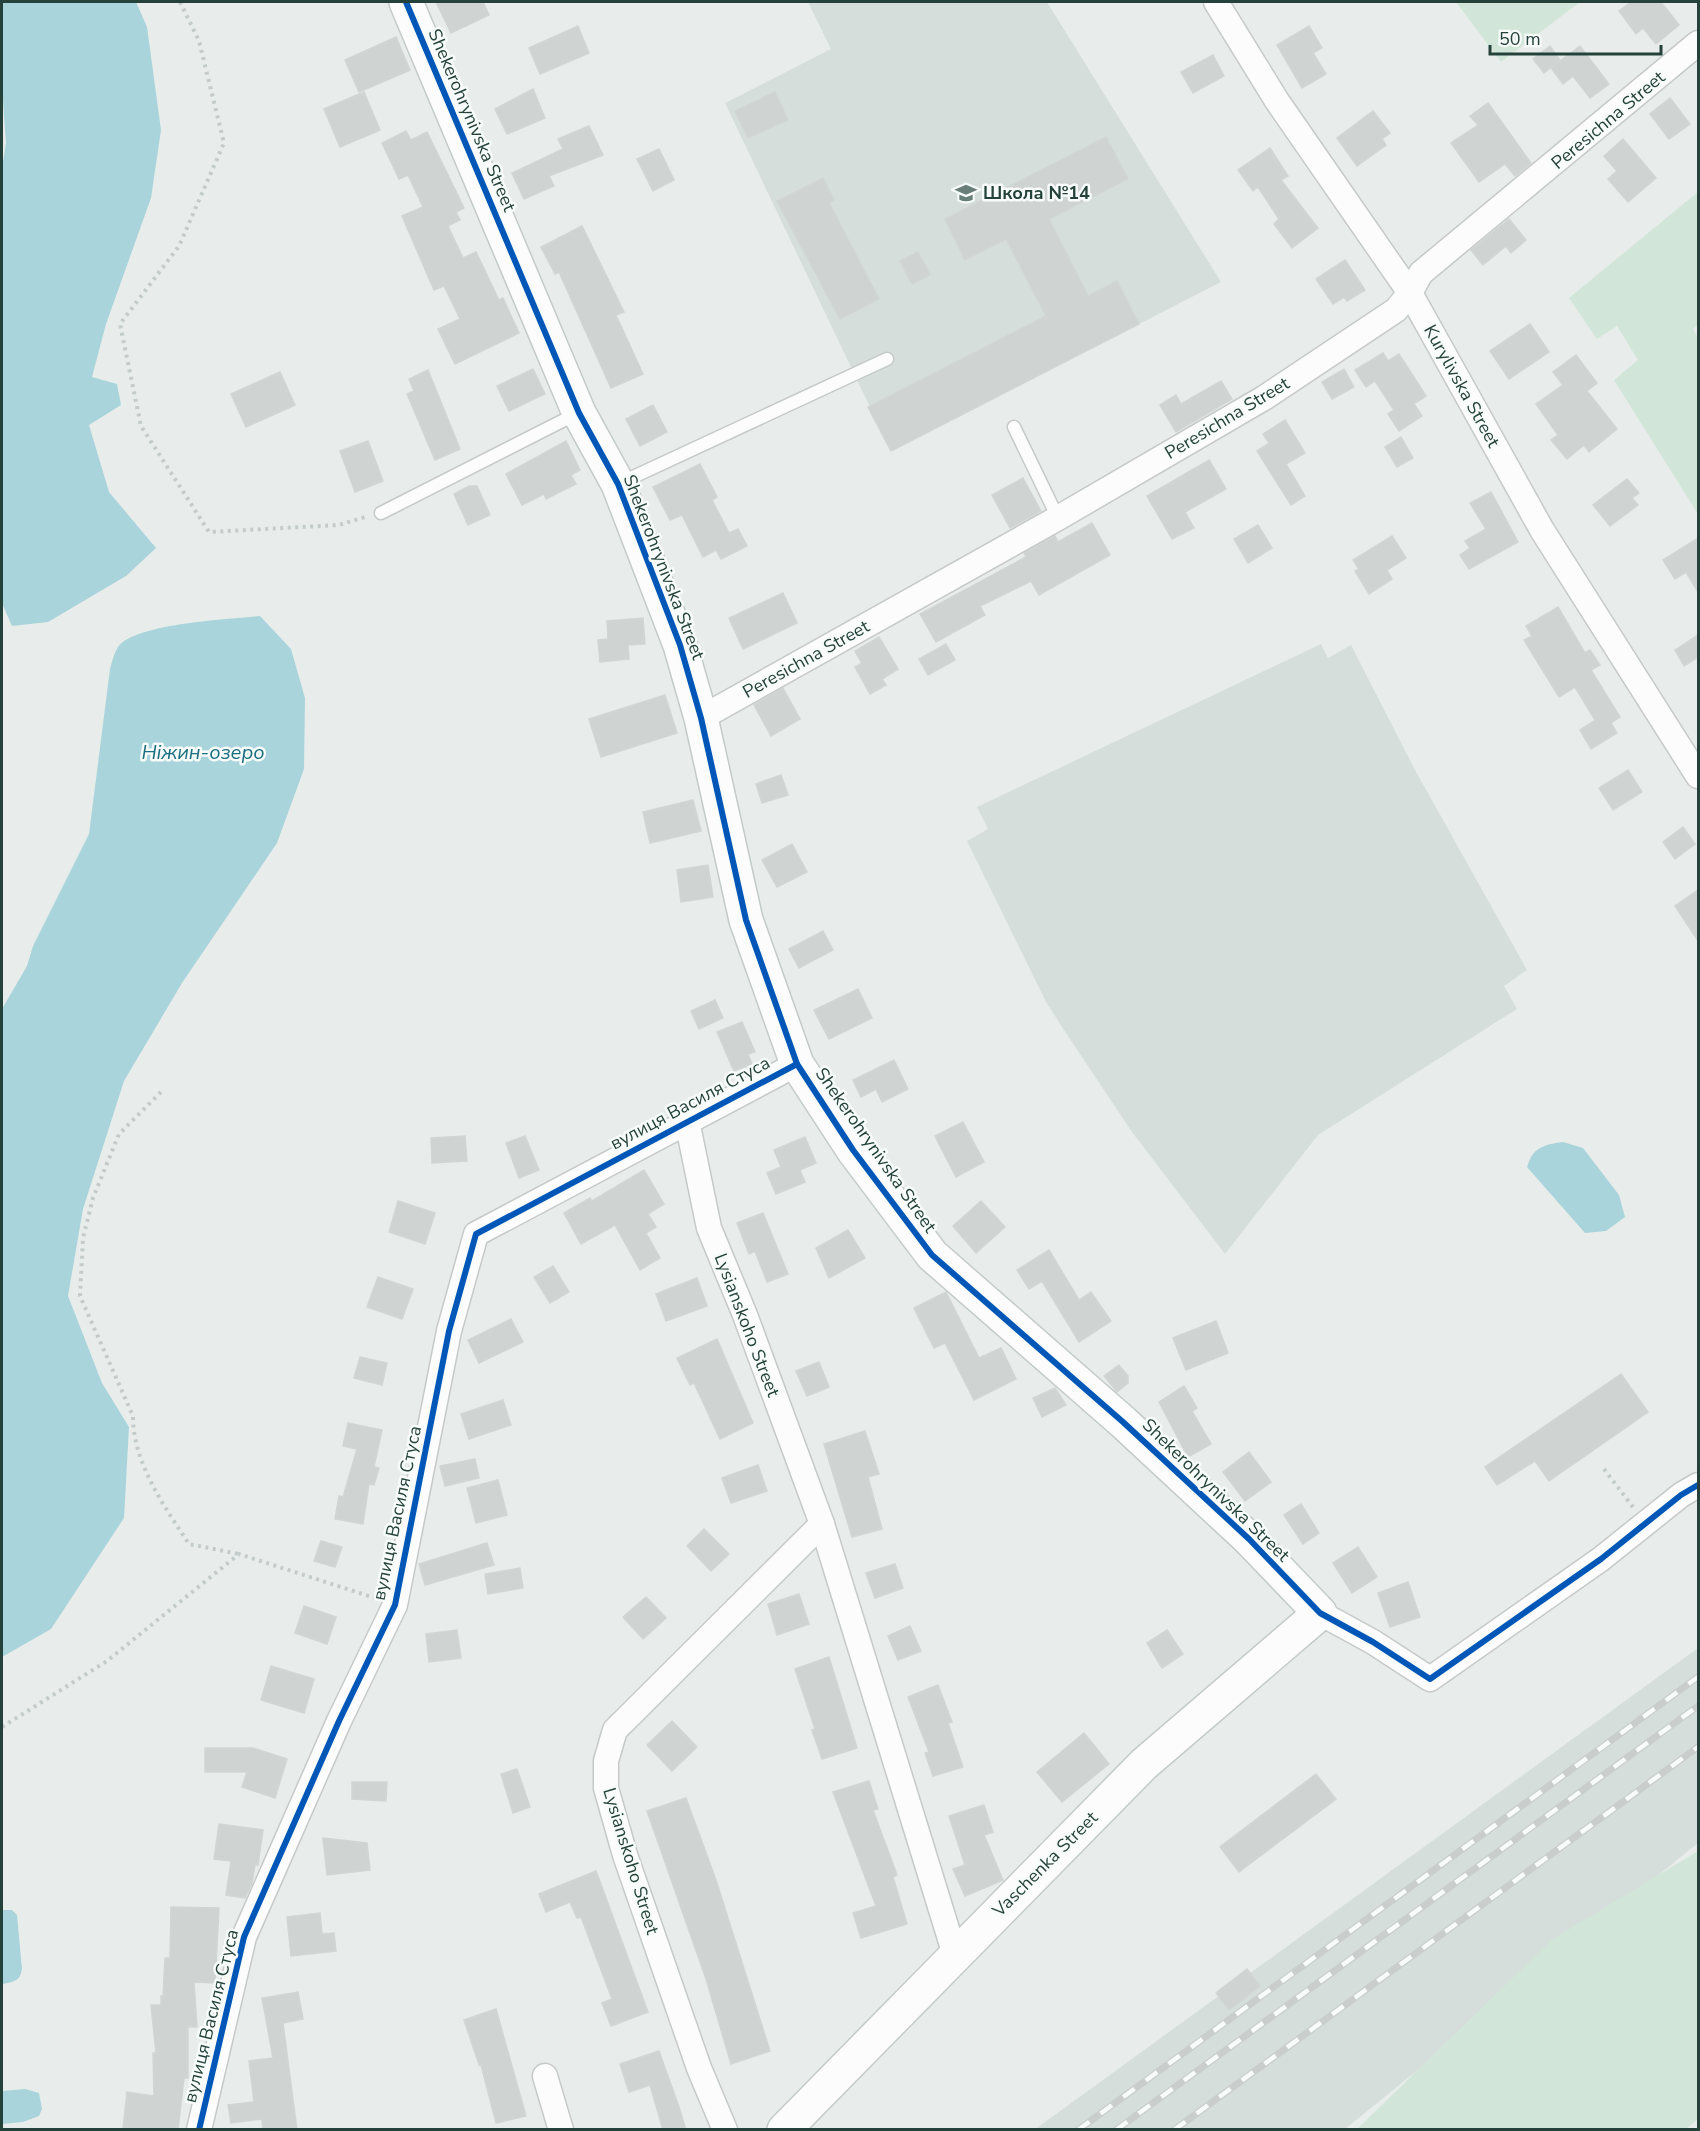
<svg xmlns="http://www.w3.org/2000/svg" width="1700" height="2131" font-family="'Nunito Sans',sans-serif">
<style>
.built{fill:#d6dedb}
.green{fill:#d1e6d8}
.water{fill:#a9d4db}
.building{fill:#cfd4d2;stroke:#d1d6d4;stroke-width:1.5}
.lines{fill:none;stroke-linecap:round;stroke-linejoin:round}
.lane-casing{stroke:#c5cac8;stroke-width:15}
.street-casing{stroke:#c5cac8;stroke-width:27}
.secondary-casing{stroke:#c3cbc8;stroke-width:36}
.path{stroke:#c3ccca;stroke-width:4;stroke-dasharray:3 4.5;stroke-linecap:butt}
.lane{stroke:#fcfcfc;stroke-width:12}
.street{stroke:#fcfcfc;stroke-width:24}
.secondary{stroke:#fcfcfc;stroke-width:33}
.rail-casing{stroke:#c9cdcc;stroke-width:7}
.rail{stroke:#f7fbf9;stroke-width:4.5;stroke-dasharray:14;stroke-linecap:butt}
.cycleway-casing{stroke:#f7fbf9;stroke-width:10}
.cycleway{stroke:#0057b8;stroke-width:6}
.labels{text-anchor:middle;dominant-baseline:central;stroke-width:5;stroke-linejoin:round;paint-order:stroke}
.street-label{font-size:18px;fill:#24423a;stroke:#f7fbf9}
.poi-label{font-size:18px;font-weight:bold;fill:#24423a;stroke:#f7fbf9;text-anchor:start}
.water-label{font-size:20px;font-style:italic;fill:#1c6f80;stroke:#f7fbf9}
</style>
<rect width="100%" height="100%" fill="#e8edeb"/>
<g class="built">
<path d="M 808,2 L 1047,2 L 1221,282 L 891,451 L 725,103 L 831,49 Z"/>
<path d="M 1321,644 L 1328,658 L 1351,645 L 1415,770 L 1527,970 L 1504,986 L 1517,1009 L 1318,1135 L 1225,1254 L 1132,1132 L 1062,1027 L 1046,1002 L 967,841 L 988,829 L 977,807 Z"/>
<path d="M 1698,1648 L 1698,1843 L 1345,2129 L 1034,2130 Z"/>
</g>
<g class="green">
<path d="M 1456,2 L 1580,2 L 1501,62 Z"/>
<path d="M 1698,192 L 1698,324 L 1693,329 L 1698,338 L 1698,514 L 1614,380 L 1638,360 L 1617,326 L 1597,339 L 1569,298 Z"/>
<path d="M 1698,1851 L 1698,2119 L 1686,2129 L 1357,2129 L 1553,1939 Z"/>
</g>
<g class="water">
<path d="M 2,2 L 136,2 L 147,27 L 161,130 L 151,198 L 106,324 L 92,377 L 117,384 L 121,405 L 89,425 L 109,492 L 156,548 L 126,576 L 48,622 L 12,626 L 2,603 L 2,168 L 6,143 L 2,86 Z"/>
<path d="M 260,616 L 291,649 L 305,698 L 304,769 L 277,843 L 182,983 L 124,1081 L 83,1209 L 68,1296 L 102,1383 L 129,1427 L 124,1518 L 51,1629 L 2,1657 L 2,1009 L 27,966 L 33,946 L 89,834 L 110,669 C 112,662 114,653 118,647 C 135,623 231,619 260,616 Z"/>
<path d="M 1563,1142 L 1583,1148 L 1619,1195 L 1625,1217 L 1606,1231 L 1585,1233 L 1527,1167 C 1533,1147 1543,1145 1563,1142 Z"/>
<path d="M 2,1910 L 12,1910 L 17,1915 L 22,1969 C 20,1981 14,1982 2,1984 Z"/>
<path d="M 25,2089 L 39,2093 L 42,2109 L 39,2116 L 23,2122 L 2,2124 L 2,2091 Z"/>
</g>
<g class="building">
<path d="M 436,2 L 483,2 L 489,15 L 451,33 Z"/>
<path d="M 1631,2 L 1661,2 L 1679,25 L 1656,44 L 1643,28 L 1636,34 L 1619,11 Z"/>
<path d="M 578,26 L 589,53 L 540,74 L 529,48 Z"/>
<path d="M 1309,26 L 1322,48 L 1313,53 L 1326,74 L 1302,88 L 1277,45 Z"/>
<path d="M 396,37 L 410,70 L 359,92 L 345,60 Z"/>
<path d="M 1550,46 L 1560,60 L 1544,73 L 1533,59 Z"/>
<path d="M 1580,46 L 1609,84 L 1590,98 L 1573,76 L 1563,84 L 1551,68 Z"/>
<path d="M 1213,55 L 1224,76 L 1193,93 L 1181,72 Z"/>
<path d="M 533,89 L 545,118 L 507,134 L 495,109 Z"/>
<path d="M 364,92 L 380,130 L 340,147 L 324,109 Z"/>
<path d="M 775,92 L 788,120 L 748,138 L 735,111 Z"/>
<path d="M 1670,98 L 1690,124 L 1669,139 L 1650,114 Z"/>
<path d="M 1488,103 L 1531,163 L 1515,176 L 1505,164 L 1479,182 L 1451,143 L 1478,125 L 1470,116 Z"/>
<path d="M 1373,111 L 1390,133 L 1382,139 L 1386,145 L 1357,166 L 1337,138 Z"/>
<path d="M 589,126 L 603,155 L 549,176 L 554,186 L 524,199 L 512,173 L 563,149 L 558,139 Z"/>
<path d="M 406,131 L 411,140 L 427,132 L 464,208 L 456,212 L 460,220 L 448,226 L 463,258 L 476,252 L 499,300 L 503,298 L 519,333 L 455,364 L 438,329 L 460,319 L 444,286 L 434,290 L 402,216 L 423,207 L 408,175 L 399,179 L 382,143 Z"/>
<path d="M 1106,137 L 1128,179 L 1049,219 L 1088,296 L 1117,281 L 1139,324 L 891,451 L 868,407 L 1046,316 L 1006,239 L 965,260 L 945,219 Z"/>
<path d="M 1623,139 L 1656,178 L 1628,202 L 1608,179 L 1617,171 L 1604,156 Z"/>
<path d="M 1270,148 L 1288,176 L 1281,180 L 1318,228 L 1292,248 L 1274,224 L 1279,219 L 1258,187 L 1253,191 L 1238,170 Z"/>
<path d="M 659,149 L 674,180 L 653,191 L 637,159 Z"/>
<path d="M 823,178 L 834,200 L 829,203 L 879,299 L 840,319 L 777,201 Z"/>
<path d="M 1509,219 L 1526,240 L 1511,253 L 1506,246 L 1483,265 L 1471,250 Z"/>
<path d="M 582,226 L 624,312 L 616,315 L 643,374 L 611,388 L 559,272 L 555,274 L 541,247 Z"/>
<path d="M 918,252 L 930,275 L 912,284 L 900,261 Z"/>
<path d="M 1345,260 L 1365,290 L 1347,301 L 1344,297 L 1333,304 L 1316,279 Z"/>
<path d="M 1530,324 L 1549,352 L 1509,379 L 1490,351 Z"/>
<path d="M 1383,353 L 1388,361 L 1399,354 L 1426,396 L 1414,404 L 1422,416 L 1399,431 L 1388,414 L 1394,410 L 1375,381 L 1366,387 L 1355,370 Z"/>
<path d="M 1576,355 L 1597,383 L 1587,391 L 1617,429 L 1589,452 L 1584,445 L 1567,459 L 1551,440 L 1558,435 L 1536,404 L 1563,385 L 1553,372 Z"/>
<path d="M 533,369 L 545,394 L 509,411 L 497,386 Z"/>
<path d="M 1344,369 L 1354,387 L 1332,399 L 1322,382 Z"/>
<path d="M 428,370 L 460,449 L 435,460 L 407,394 L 414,391 L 409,379 Z"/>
<path d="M 280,372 L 295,405 L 246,427 L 231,394 Z"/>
<path d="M 1221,381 L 1232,399 L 1176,432 L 1160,405 L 1176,395 L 1181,404 Z"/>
<path d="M 653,405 L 667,432 L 640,446 L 626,419 Z"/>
<path d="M 1285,420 L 1305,453 L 1286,464 L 1305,496 L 1291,505 L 1257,451 L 1269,443 L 1263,434 Z"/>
<path d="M 1401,437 L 1413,458 L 1397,467 L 1385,447 Z"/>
<path d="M 368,441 L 383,481 L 355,492 L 340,451 Z"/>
<path d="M 566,441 L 580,470 L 571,475 L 576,484 L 546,499 L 544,494 L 522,505 L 506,474 Z"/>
<path d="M 1209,460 L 1226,489 L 1185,512 L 1194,528 L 1172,539 L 1147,496 Z"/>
<path d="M 700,464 L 717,497 L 712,500 L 729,533 L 738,529 L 747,546 L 721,559 L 716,550 L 703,557 L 682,515 L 670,520 L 653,487 Z"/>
<path d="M 1023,478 L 1041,511 L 1010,528 L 992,495 Z"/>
<path d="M 1627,479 L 1639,493 L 1632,498 L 1638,505 L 1610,526 L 1593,505 Z"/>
<path d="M 469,486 L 477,486 L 490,515 L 468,525 L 454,494 Z"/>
<path d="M 1491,492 L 1518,542 L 1469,569 L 1460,555 L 1470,548 L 1465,541 L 1486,529 L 1470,503 Z"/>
<path d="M 1092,523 L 1110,555 L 1039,595 L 1031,581 L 980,606 L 985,615 L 936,642 L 920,614 L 1026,557 L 1024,553 L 1055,536 L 1058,542 Z"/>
<path d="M 1258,525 L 1272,548 L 1248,563 L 1234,539 Z"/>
<path d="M 1392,536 L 1406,558 L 1387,570 L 1392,579 L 1369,594 L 1355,571 L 1359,569 L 1353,560 Z"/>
<path d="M 1698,538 L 1698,592 L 1686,572 L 1675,579 L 1663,560 Z"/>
<path d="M 783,593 L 797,623 L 743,649 L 729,618 Z"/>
<path d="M 1558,607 L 1585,653 L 1590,650 L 1600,665 L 1591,670 L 1620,717 L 1611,723 L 1617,733 L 1591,749 L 1580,730 L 1595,720 L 1575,687 L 1559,697 L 1524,640 L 1532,636 L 1526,626 Z"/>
<path d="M 643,618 L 645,644 L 628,645 L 629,659 L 600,662 L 598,640 L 608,639 L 607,621 Z"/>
<path d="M 1698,635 L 1698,657 L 1684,666 L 1675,650 Z"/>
<path d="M 879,637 L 898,669 L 882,679 L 886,685 L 870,694 L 855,667 L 862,663 L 855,651 Z"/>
<path d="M 946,644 L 955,660 L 928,675 L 919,659 Z"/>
<path d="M 783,688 L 800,719 L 771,736 L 754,705 Z"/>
<path d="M 665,695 L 677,733 L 601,757 L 589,719 Z"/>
<path d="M 1628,770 L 1642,792 L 1613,810 L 1599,788 Z"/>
<path d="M 781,775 L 788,795 L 762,803 L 756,784 Z"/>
<path d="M 693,800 L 701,831 L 650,843 L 643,812 Z"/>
<path d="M 1683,827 L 1695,844 L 1675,859 L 1663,842 Z"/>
<path d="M 792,844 L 807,872 L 777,887 L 762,860 Z"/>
<path d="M 708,865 L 713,897 L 681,902 L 677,870 Z"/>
<path d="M 1698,890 L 1698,941 L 1675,906 Z"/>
<path d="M 823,931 L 833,950 L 799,968 L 789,949 Z"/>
<path d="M 858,989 L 872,1018 L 829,1039 L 814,1010 Z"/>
<path d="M 715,1000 L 723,1018 L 699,1029 L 691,1011 Z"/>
<path d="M 742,1022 L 755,1052 L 748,1054 L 752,1064 L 734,1071 L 717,1032 Z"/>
<path d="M 894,1060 L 908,1089 L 882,1102 L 876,1089 L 861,1097 L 853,1080 Z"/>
<path d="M 963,1122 L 984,1162 L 956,1177 L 935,1136 Z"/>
<path d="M 465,1136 L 467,1161 L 432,1163 L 431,1138 Z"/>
<path d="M 525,1136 L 539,1170 L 519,1178 L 506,1143 Z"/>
<path d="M 805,1137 L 816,1163 L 800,1170 L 805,1182 L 776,1194 L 767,1173 L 781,1167 L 774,1150 Z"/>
<path d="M 644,1170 L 664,1204 L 648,1214 L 656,1227 L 646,1233 L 660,1258 L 640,1270 L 615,1225 L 581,1244 L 564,1213 L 590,1198 L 592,1201 Z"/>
<path d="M 398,1201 L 435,1213 L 425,1244 L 389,1232 Z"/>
<path d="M 981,1201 L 1005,1227 L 976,1253 L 953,1226 Z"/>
<path d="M 763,1213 L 788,1274 L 767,1282 L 755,1251 L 749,1254 L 737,1223 Z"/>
<path d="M 848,1230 L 865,1258 L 829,1278 L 816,1248 Z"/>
<path d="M 1049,1250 L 1079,1300 L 1091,1292 L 1111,1321 L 1079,1342 L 1042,1281 L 1029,1289 L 1017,1270 Z"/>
<path d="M 553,1266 L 569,1292 L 550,1303 L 534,1277 Z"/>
<path d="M 378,1277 L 413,1289 L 402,1319 L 367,1307 Z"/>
<path d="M 697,1278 L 707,1306 L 666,1321 L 656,1294 Z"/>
<path d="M 946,1292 L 979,1358 L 1001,1348 L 1016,1379 L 974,1400 L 945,1343 L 934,1348 L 914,1308 Z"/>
<path d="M 511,1319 L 523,1342 L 479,1363 L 468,1340 Z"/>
<path d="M 1216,1321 L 1228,1353 L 1186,1370 L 1173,1338 Z"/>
<path d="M 717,1339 L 753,1423 L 720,1439 L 694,1383 L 690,1385 L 677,1358 Z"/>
<path d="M 360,1357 L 387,1363 L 382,1385 L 354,1378 Z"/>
<path d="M 819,1362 L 829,1387 L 807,1396 L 796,1371 Z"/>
<path d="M 1119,1365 L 1128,1376 L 1128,1383 L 1117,1392 L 1104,1376 Z"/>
<path d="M 1621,1374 L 1648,1412 L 1549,1481 L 1535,1461 L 1497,1485 L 1485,1467 Z"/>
<path d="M 1184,1386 L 1197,1408 L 1192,1411 L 1211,1444 L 1188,1457 L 1159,1402 Z"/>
<path d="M 1055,1388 L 1066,1405 L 1042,1417 L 1033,1398 Z"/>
<path d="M 503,1400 L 511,1425 L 469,1439 L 461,1414 Z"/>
<path d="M 348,1423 L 382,1430 L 374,1467 L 379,1468 L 374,1485 L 369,1484 L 363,1524 L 335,1519 L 339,1496 L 343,1497 L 357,1449 L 343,1446 Z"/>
<path d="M 865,1431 L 879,1474 L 868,1477 L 882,1529 L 852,1537 L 824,1444 Z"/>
<path d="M 1249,1452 L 1271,1482 L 1245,1501 L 1223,1472 Z"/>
<path d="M 475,1459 L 479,1478 L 445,1486 L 440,1466 Z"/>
<path d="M 758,1465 L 767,1491 L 731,1503 L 722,1478 Z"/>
<path d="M 498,1480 L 507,1515 L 476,1523 L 467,1488 Z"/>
<path d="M 1301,1504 L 1319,1533 L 1303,1544 L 1284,1515 Z"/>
<path d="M 704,1529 L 729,1554 L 711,1571 L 687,1546 Z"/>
<path d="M 321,1541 L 342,1547 L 335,1567 L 314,1561 Z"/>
<path d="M 487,1543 L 494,1565 L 425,1585 L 419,1564 Z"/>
<path d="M 1358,1547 L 1377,1577 L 1352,1593 L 1333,1563 Z"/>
<path d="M 895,1564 L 903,1588 L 875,1598 L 866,1573 Z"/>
<path d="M 520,1568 L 523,1588 L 488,1594 L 485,1574 Z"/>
<path d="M 1408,1582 L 1420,1617 L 1390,1627 L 1378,1593 Z"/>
<path d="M 799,1594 L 809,1624 L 777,1635 L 768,1604 Z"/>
<path d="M 646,1597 L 666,1618 L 643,1639 L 623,1617 Z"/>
<path d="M 304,1606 L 336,1617 L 327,1644 L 295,1633 Z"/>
<path d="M 910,1626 L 921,1651 L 898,1660 L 888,1636 Z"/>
<path d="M 457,1630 L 461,1658 L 429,1662 L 426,1634 Z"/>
<path d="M 1167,1630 L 1183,1654 L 1162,1668 L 1147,1643 Z"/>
<path d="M 829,1657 L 857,1748 L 822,1759 L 812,1730 L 815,1729 L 795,1669 Z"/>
<path d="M 271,1666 L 314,1679 L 304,1713 L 261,1700 Z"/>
<path d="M 938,1685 L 952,1722 L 948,1723 L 963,1767 L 933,1776 L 925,1753 L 929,1752 L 908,1697 Z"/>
<path d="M 672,1721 L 697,1747 L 672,1771 L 647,1745 Z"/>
<path d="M 1084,1733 L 1109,1764 L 1062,1802 L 1037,1772 Z"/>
<path d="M 205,1748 L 253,1748 L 287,1759 L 275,1798 L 242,1787 L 247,1772 L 205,1772 Z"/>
<path d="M 517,1769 L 530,1807 L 513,1813 L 501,1774 Z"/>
<path d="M 1316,1774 L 1336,1799 L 1239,1872 L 1220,1847 Z"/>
<path d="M 869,1781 L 878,1809 L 873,1810 L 897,1875 L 893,1877 L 907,1924 L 861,1938 L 853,1913 L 876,1906 L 833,1792 Z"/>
<path d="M 352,1782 L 387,1782 L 386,1801 L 352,1799 Z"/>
<path d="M 686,1798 L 716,1880 L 770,2051 L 731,2064 L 706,1979 L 647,1811 Z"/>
<path d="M 984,1805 L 993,1832 L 984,1835 L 1003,1880 L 965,1896 L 953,1869 L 965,1865 L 949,1816 Z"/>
<path d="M 219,1824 L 263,1830 L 258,1865 L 255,1865 L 252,1883 L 245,1898 L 226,1895 L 231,1861 L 214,1859 Z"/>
<path d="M 323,1838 L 367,1843 L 370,1870 L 327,1875 Z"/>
<path d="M 596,1871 L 648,2012 L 611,2026 L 602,2003 L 612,1999 L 581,1917 L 577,1918 L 570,1902 L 546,1912 L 539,1894 Z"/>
<path d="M 171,1907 L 219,1908 L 215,1983 L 194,1982 L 197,2027 L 188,2027 L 188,2078 L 184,2078 L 178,2130 L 123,2128 L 127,2092 L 154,2096 L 153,2053 L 156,2053 L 151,2005 L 161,2005 L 161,1996 L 163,1996 L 165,1958 L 170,1958 Z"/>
<path d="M 320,1913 L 322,1934 L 334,1933 L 336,1951 L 291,1956 L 287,1917 Z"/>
<path d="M 1247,1969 L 1260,1986 L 1229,2010 L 1216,1993 Z"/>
<path d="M 298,1992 L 303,2019 L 283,2023 L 297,2130 L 263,2130 L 262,2119 L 231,2123 L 228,2105 L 254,2102 L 249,2061 L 273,2058 L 262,1998 Z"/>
<path d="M 496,2009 L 526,2116 L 496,2123 L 481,2065 L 479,2065 L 464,2020 Z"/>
<path d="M 659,2051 L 679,2107 L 686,2130 L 663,2130 L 650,2085 L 629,2092 L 620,2064 Z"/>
</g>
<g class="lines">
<defs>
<g id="lane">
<path d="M 1014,427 L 1058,518"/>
<path d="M 618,484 L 887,359"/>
<path d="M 381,513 L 578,413"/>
</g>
<g id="street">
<path d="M 1216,2 L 1277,101 L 1410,293 L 1542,530 L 1698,776"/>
<path d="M 701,718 L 1058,518 L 1264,398 L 1396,310 L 1410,293 L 1421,273 L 1698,43"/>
<path d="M 687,1121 L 709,1228 L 745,1315 L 822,1524 L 955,1955"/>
<path d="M 1320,1613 L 1373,1642 L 1430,1679 L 1601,1559 L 1681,1495 L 1698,1485"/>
<path d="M 545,2076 L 561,2130"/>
<path d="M 199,2130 L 244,1937 L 339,1721 L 395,1605 L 449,1331 L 476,1234 L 797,1064"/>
<path d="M 725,2130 L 699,2068 L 625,1855 L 606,1788 L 606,1761 L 615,1730 L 822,1524"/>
</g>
<path id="secondary" d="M 406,2 L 579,413 L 618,484 L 680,645 L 701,718 L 746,920 L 797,1064 L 853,1150 L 932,1255 L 1123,1422 L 1249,1539 L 1320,1613 L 1144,1764 L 784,2130"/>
</defs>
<use href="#lane" class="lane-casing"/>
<use href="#street" class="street-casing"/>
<use href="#secondary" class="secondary-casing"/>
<g class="path">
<path d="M 180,2 L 199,41 L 224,143 L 179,246 L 120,324 L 141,426 L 209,532 L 339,525 L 365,517"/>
<path d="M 161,1092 L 119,1134 L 93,1198 L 83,1238 L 80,1296 L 133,1416 C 133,1463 164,1506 189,1544 L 239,1554"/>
<path d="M 1604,1469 L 1633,1507"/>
<path d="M 2,1727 L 107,1661 L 239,1554 L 375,1598"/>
</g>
<use href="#lane" class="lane"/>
<use href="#street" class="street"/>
<use href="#secondary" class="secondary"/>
<defs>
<g id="rail">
<path d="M 1078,2130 L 1698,1677"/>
<path d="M 1116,2130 L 1698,1706"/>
<path d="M 1174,2130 L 1698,1747"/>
</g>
</defs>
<use href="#rail" class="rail-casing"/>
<use href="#rail" class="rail"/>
<defs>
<g id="cycleway">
<path d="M 406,2 L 579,413 L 618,484 L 680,645 L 701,718 L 746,920 L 797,1064 L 853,1150 L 932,1255 L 1123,1422 L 1249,1539 L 1320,1613 L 1373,1642 L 1430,1679 L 1601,1559 L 1681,1495 L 1698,1485"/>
<path d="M 199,2130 L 244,1937 L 339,1721 L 395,1605 L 449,1331 L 476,1234 L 797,1064"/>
</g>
</defs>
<use href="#cycleway" class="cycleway-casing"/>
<use href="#cycleway" class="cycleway"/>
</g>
<defs>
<symbol id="school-bare" viewBox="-9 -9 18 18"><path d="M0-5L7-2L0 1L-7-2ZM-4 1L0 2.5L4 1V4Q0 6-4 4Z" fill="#697e78" stroke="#f7fbf9" stroke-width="2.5" paint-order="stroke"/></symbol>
</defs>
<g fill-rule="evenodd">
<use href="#school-bare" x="951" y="178" width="30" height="30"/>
</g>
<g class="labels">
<g class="street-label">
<text transform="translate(472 120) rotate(67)">Shekerohrynivska Street</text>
<text transform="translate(1608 120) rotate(-40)">Peresichna Street</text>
<text transform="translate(1462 386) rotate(61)">Kurylivska Street</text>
<text transform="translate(1227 418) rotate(-31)">Peresichna Street</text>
<text transform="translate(664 567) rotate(69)">Shekerohrynivska Street</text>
<text transform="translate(806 659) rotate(-29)">Peresichna Street</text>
<text transform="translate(690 1103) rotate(-28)">вулиця Василя Стуса</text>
<text transform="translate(876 1150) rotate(55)">Shekerohrynivska Street</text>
<text transform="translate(747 1325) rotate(69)">Lysianskoho Street</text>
<text transform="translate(1216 1490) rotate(44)">Shekerohrynivska Street</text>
<text transform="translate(397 1513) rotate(-78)">вулиця Василя Стуса</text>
<text transform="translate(631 1861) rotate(73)">Lysianskoho Street</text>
<text transform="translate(1045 1864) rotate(-45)">Vaschenka Street</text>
<text transform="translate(211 2016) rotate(-76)">вулиця Василя Стуса</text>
</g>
<g class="poi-label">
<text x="983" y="193">Школа №14</text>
</g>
<g class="water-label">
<text x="203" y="752">Ніжин-озеро</text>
</g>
</g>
<rect width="1700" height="2131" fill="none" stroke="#24423a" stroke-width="6"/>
<path d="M1490 45v9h171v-9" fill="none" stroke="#24423a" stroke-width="3"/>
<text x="1499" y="45" font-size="18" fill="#24423a" stroke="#f7fbf9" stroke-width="4.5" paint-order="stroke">50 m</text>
</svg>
